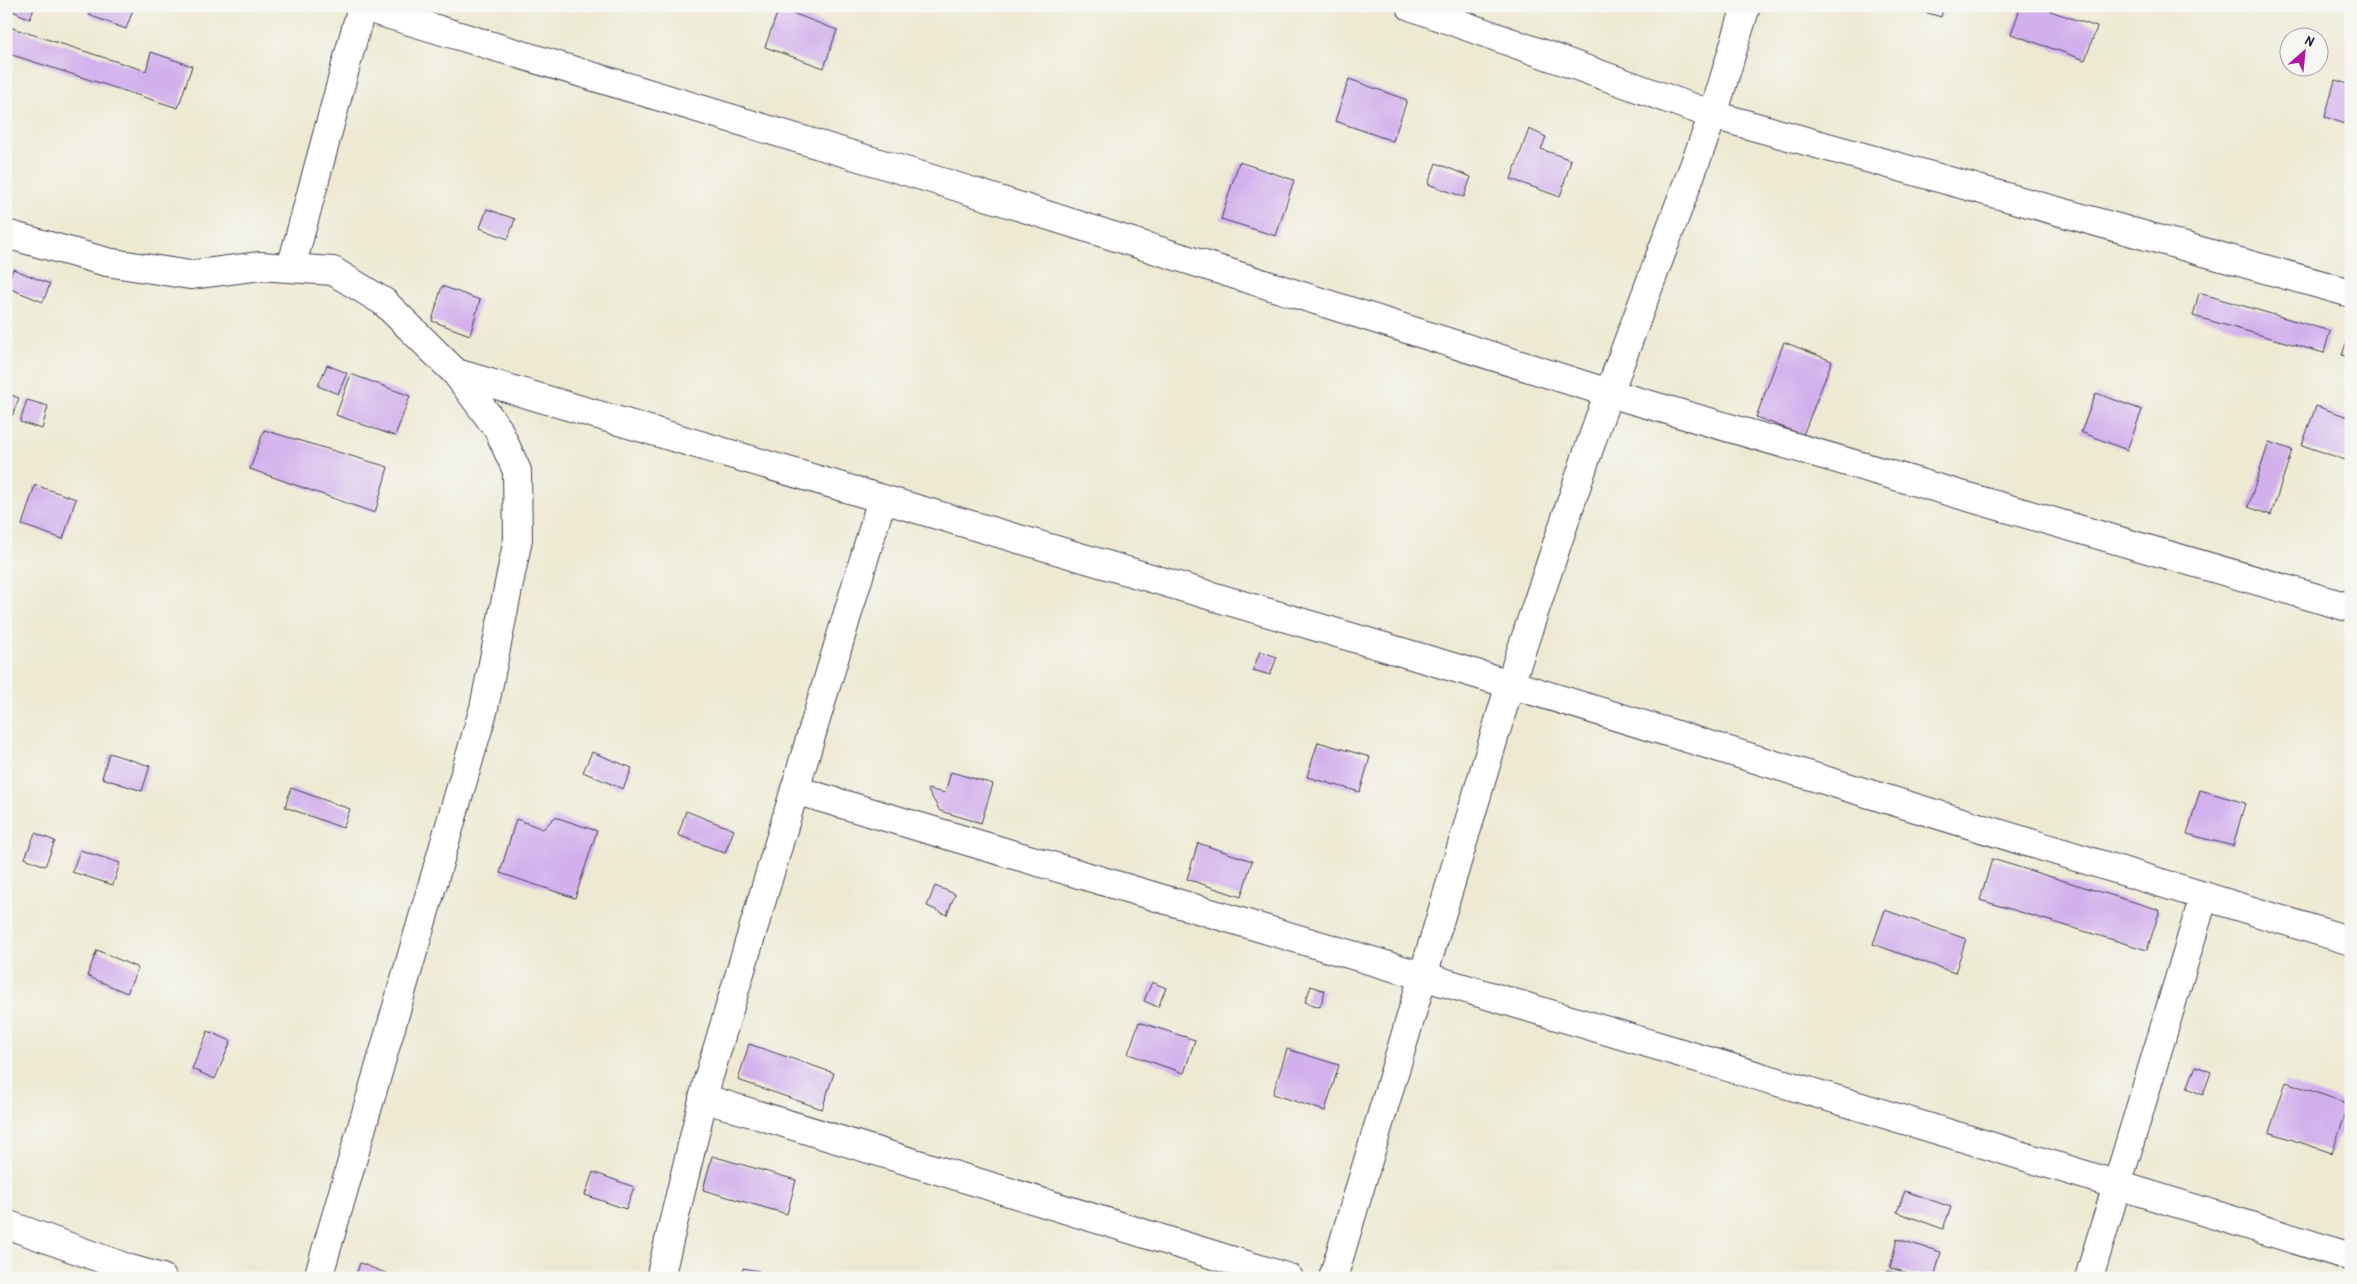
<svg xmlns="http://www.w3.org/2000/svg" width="2357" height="1284" font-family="'Patrick Hand',sans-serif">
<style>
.building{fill:#d2b0ec}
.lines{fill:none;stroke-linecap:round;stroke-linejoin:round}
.minor-casing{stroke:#404052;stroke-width:30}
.minor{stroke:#fff;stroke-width:28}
</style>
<rect width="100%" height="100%" fill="#f6f6f2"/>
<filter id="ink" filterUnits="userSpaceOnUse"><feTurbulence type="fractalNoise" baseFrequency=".02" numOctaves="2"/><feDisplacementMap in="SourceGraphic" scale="10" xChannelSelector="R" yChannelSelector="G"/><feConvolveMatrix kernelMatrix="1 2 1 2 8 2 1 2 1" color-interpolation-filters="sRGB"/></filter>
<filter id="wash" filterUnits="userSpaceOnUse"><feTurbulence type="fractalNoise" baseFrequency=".0096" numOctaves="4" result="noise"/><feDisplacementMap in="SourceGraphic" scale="20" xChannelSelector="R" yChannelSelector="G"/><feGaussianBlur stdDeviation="1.12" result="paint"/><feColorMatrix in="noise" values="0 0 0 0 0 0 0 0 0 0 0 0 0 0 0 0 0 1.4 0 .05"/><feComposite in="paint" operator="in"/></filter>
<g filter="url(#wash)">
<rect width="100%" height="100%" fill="#ede9d2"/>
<g id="blocks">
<g class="building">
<path d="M 6,6 L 35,6 L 30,19 L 6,8 Z"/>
<path d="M 92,6 L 131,6 L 134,7 L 126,29 L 89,15 Z"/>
<path d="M 1904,6 L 1944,6 L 1941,17 Z"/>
<path d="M 2021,6 L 2036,6 L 2097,27 L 2085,60 L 2011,34 Z"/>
<path d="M 779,8 L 837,30 L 824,68 L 765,47 Z"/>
<path d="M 6,26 L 146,71 L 151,52 L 192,66 L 178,108 L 6,53 Z"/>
<path d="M 1349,79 L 1407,100 L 1393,141 L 1335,121 Z"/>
<path d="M 2335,80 L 2351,85 L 2351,126 L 2325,117 Z"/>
<path d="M 1529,129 L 1546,137 L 1541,149 L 1571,160 L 1560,197 L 1511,179 Z"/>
<path d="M 1239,162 L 1294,180 L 1276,236 L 1221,219 Z"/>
<path d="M 1436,163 L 1471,177 L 1464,197 L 1428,184 Z"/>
<path d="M 487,209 L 515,219 L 508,239 L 480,228 Z"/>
<path d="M 13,269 L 50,284 L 43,302 L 6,287 Z"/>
<path d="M 442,286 L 480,300 L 470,335 L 432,321 Z"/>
<path d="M 2199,293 L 2330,331 L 2324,353 L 2193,316 Z"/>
<path d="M 2349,335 L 2351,336 L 2351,358 L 2342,355 Z"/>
<path d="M 1784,342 L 1832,361 L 1803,435 L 1756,417 Z"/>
<path d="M 327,365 L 347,373 L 338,394 L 318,386 Z"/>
<path d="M 351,374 L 410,396 L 395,436 L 336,415 Z"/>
<path d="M 6,393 L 19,398 L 12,416 L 6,413 Z"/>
<path d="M 2096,393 L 2142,410 L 2127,450 L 2081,432 Z"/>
<path d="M 27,400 L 48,406 L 42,429 L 20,422 Z"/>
<path d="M 2316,406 L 2351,418 L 2351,462 L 2302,445 Z"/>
<path d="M 264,430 L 388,467 L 375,513 L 250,469 Z"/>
<path d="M 2269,442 L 2292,450 L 2271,515 L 2248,507 Z"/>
<path d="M 35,485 L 76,499 L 63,539 L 22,525 Z"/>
<path d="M 1260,651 L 1277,657 L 1270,675 L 1253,670 Z"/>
<path d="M 1318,742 L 1370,757 L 1360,792 L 1307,777 Z"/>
<path d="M 592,752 L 632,768 L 623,789 L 583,772 Z"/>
<path d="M 109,753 L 150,766 L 142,791 L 102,778 Z"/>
<path d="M 951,772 L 993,784 L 981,823 L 940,811 L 927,789 L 945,793 Z"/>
<path d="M 291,788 L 350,809 L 343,828 L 285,807 Z"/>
<path d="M 2200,790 L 2245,803 L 2233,846 L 2187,834 Z"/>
<path d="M 686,811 L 734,830 L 725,853 L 678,835 Z"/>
<path d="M 555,817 L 597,831 L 575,898 L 500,873 L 516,819 L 543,829 Z"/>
<path d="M 35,833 L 55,841 L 45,866 L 25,858 Z"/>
<path d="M 1198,843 L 1252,861 L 1241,897 L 1187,879 Z"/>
<path d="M 80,850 L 120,863 L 113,885 L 72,872 Z"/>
<path d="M 1992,859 L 2160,910 L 2147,950 L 1980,900 Z"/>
<path d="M 935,886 L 955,894 L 947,915 L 927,906 Z"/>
<path d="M 1885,910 L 1966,939 L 1955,973 L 1873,944 Z"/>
<path d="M 97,950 L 138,968 L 127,993 L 87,976 Z"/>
<path d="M 1152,982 L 1166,988 L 1158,1007 L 1144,1001 Z"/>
<path d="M 1311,986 L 1325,991 L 1320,1007 L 1305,1002 Z"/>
<path d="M 1139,1022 L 1195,1040 L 1184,1073 L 1128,1054 Z"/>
<path d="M 208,1031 L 231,1041 L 215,1079 L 192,1069 Z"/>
<path d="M 749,1044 L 834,1073 L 822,1109 L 738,1080 Z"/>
<path d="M 1287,1049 L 1339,1065 L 1325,1111 L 1273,1094 Z"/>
<path d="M 2196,1066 L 2211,1072 L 2203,1095 L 2187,1088 Z"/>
<path d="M 2286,1082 L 2349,1104 L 2332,1153 L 2269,1132 Z"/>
<path d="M 712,1156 L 796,1180 L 787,1214 L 703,1190 Z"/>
<path d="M 593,1172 L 634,1187 L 626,1209 L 585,1195 Z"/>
<path d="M 1905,1191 L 1951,1207 L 1943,1229 L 1897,1212 Z"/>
<path d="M 1897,1239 L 1941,1252 L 1934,1278 L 1926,1278 L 1890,1268 Z"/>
<path d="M 360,1263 L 398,1278 L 355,1278 Z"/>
<path d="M 743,1268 L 759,1271 L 757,1278 L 741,1278 Z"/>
<path d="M 1888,1271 L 1910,1277 L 1909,1278 L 1886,1278 Z"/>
</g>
</g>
</g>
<g filter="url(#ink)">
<use href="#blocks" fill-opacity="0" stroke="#404052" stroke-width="1"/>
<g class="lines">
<defs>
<g id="minor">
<path d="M 360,6 L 945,183 L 1609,393 L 2351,608"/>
<path d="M 1410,6 L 1713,115 L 2351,293"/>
<path d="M 6,234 L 107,262 L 190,275 L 260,266 L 333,271 L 384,302 L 456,373 L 498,429 L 517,471 L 518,539 L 484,708 L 318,1278"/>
<path d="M 291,268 L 362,6"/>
<path d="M 456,373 L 1510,684 L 2351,941"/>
<path d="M 795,790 C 1314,944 1834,1096 2351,1257"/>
<path d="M 703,1098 L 1289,1278"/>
<path d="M 6,1224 L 130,1269 L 162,1278"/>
<path d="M 660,1278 L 707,1083 L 882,499"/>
<path d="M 1333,1278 L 1510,684 L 1598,422 L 1713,115 L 1746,6"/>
<path d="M 2089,1278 L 2204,896"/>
</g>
</defs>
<use href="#minor" class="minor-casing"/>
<use href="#minor" class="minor"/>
</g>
</g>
<rect width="2357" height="1284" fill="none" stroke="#f6f6f2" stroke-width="25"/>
<g transform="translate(2304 52) rotate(27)"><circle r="24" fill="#f6f6f2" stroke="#a1a1a9"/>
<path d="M0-4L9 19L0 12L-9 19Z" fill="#b5179e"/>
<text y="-8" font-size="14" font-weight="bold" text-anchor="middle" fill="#22223b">N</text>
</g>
</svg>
